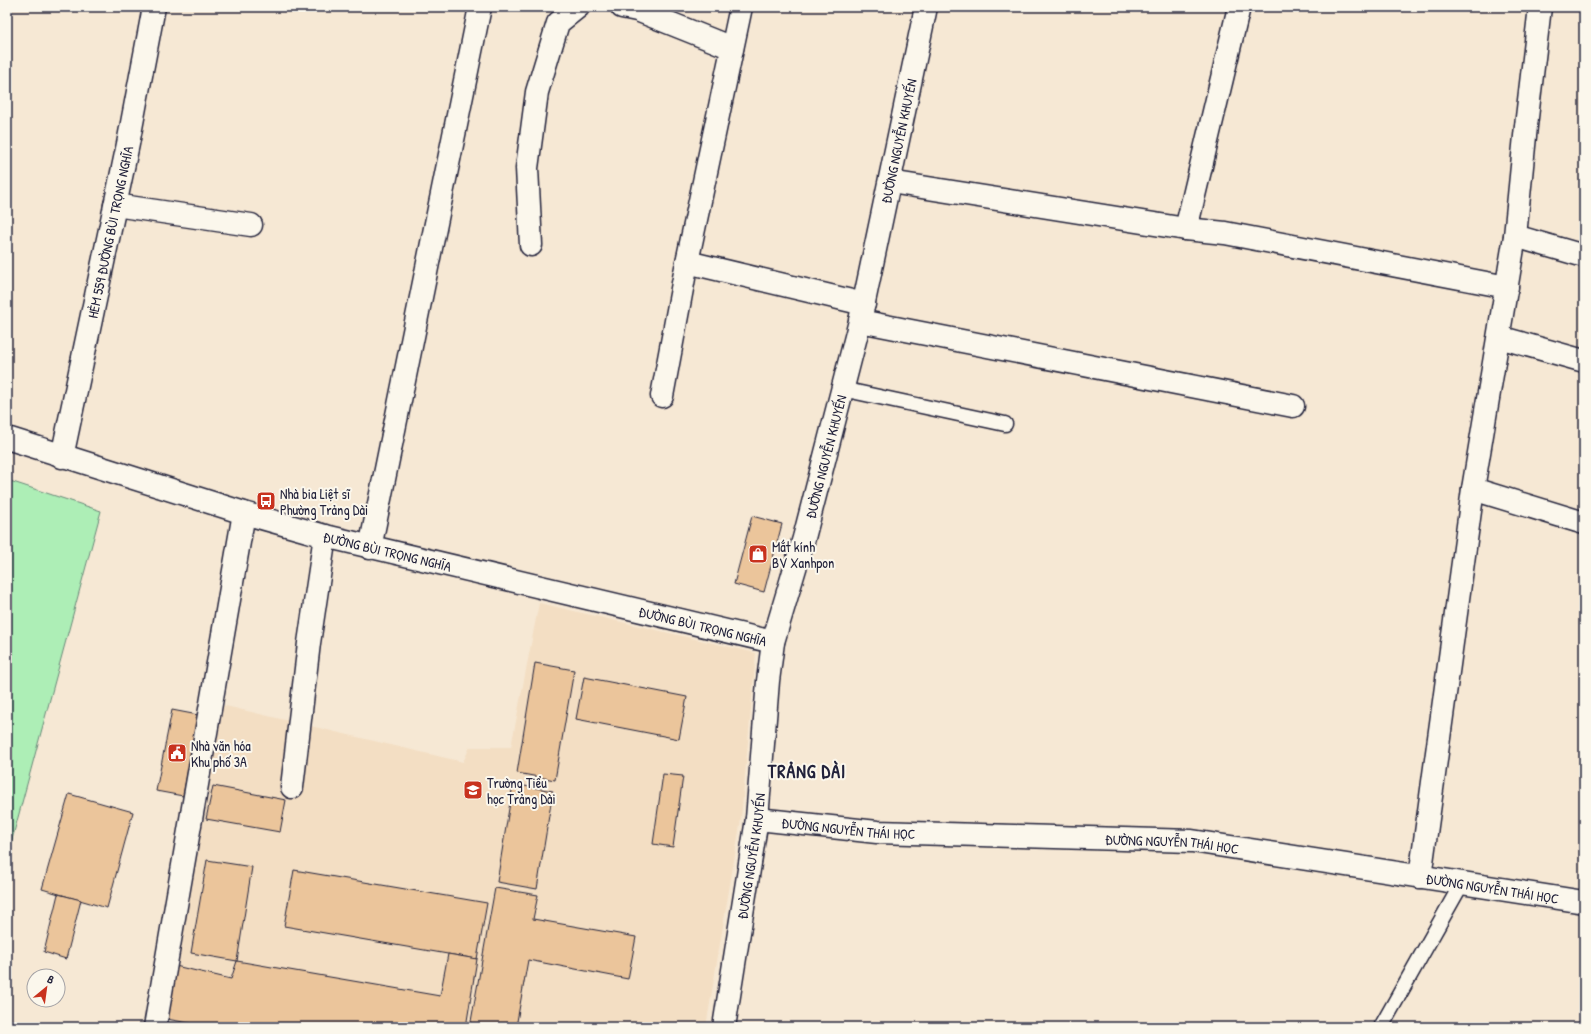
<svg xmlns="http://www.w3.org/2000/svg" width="1591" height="1034" font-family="'Patrick Hand',sans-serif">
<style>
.built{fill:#f3dec3}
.green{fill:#adeeb6;stroke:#688878}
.building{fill:#ebc59b;stroke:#22223b}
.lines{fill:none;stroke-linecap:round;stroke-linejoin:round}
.service-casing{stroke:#22223b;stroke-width:17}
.minor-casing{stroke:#22223b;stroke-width:25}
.tertiary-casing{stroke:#22223b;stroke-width:25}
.service{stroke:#fbf7ec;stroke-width:14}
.minor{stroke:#fbf7ec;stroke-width:22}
.tertiary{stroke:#fbf7ec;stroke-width:22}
.labels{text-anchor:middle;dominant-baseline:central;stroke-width:4;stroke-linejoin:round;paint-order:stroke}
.street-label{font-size:14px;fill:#22223b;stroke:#fbf7ec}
.poi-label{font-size:14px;fill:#22223b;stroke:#fbf7ec;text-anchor:start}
.district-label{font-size:18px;font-weight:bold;letter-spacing:1px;fill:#22223b;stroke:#fbf7ec}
</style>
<rect width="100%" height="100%" fill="#f6e8d4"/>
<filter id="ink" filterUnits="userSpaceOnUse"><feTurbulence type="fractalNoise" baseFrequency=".025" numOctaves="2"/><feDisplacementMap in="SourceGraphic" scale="8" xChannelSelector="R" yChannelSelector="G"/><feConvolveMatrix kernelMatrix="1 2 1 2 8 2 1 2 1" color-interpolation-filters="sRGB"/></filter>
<g filter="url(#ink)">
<path class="built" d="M 539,603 L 756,653 L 741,819 L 706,1027 L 211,1027 L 161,1018 L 217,704 L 463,762 L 470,747 L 511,747 Z"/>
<path class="green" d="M 7,480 L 101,511 L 7,858 Z"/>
<g class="building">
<path d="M 752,516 L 782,524 L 764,592 L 734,584 Z"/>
<path d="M 535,663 L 574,670 L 555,780 L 517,773 Z"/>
<path d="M 584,677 L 687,697 L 679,739 L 576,719 Z"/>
<path d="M 172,710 L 198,715 L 183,796 L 156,791 Z"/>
<path d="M 663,774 L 683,776 L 673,847 L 653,844 Z"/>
<path d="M 513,784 L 553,791 L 537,889 L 497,882 Z"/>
<path d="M 213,786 L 286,800 L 280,832 L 206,819 Z"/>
<path d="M 69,794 L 133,812 L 107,908 L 42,889 Z"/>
<path d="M 207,860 L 252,867 L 237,961 L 191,953 Z"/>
<path d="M 294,870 L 487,903 L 477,959 L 284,926 Z"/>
<path d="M 495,888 L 538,895 L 533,919 L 636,937 L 628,979 L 528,960 L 516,1027 L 470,1027 Z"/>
<path d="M 58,894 L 81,900 L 66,959 L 44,952 Z"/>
<path d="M 448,954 L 477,959 L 466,1027 L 211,1027 L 161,1018 L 171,965 L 231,979 L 237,961 L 440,996 Z"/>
</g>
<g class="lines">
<defs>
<g id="service">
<path d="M 842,389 L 1005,424"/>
<path d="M 1381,1027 L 1462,883"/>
</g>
<g id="minor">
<path d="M 622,7 L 637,10 L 732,48"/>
<path d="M 890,182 L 1186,229 L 1225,233 L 1507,287"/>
<path d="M 115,205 L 251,225"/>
<path d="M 1186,229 L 1239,7"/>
<path d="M 1515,236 L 1584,256"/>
<path d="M 531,245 L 527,168 L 537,92 L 558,23 L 578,7"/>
<path d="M 687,262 L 741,7"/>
<path d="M 860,321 L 1293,406"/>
<path d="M 1499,337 L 1584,361"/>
<path d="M 662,396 L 687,262 L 864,304"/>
<path id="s1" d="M 62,457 L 128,144 L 154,7"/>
<path d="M 1473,489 L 1584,523"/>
<path d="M 370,548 L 480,7"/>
<path d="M 292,787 L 309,643 L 325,536"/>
<path d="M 1420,877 L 1473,489 L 1515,236 L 1526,126 L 1540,7"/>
<path d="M 155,1027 L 244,513"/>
</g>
<g id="tertiary">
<path id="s2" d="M 7,438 L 244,513 L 325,536 L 773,642"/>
<path id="s3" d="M 757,819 L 877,832 L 1192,841 L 1584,902"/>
<path id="s4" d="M 724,1027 L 757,819 L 768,681 L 773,642 L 804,538 L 860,321 L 926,7"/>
</g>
</defs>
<use href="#service" class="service-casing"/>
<use href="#minor" class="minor-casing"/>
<use href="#tertiary" class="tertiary-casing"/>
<use href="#service" class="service"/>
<use href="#minor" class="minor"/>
<use href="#tertiary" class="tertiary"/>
</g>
</g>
<defs>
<symbol id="bus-square" viewBox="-11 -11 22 22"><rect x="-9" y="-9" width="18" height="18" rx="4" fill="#c8321e" stroke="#fbf7ec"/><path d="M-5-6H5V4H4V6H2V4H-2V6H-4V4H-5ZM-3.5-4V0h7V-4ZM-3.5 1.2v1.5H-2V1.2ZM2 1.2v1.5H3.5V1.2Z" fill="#fff"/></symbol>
<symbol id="shop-square" viewBox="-11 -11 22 22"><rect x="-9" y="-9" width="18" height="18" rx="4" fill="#c8321e" stroke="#fbf7ec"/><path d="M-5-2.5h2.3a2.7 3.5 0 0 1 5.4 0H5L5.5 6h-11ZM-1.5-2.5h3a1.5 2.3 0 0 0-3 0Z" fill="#fff"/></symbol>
<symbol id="civic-square" viewBox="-11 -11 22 22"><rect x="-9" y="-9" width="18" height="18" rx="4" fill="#c8321e" stroke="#fbf7ec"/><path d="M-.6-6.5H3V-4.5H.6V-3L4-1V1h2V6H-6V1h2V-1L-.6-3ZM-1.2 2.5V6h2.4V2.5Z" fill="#fff"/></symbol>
<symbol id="school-square" viewBox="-11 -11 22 22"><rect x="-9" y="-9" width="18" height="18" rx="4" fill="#c8321e" stroke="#fbf7ec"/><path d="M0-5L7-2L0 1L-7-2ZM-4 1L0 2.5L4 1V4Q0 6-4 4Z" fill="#fff"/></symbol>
</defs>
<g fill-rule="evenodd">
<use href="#bus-square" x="255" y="490" width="22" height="22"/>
<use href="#shop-square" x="747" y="543" width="22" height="22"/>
<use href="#civic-square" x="166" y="742" width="22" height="22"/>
<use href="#school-square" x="462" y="779" width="22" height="22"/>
</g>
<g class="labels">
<g class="street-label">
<text stroke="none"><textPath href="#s4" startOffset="905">ĐƯỜNG NGUYỄN KHUYẾN</textPath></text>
<text stroke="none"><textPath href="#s1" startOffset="230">HẺM 559 ĐƯỜNG BÙI TRỌNG NGHĨA</textPath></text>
<text stroke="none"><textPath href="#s4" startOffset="581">ĐƯỜNG NGUYỄN KHUYẾN</textPath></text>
<text stroke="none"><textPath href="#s2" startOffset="397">ĐƯỜNG BÙI TRỌNG NGHĨA</textPath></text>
<text stroke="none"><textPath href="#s2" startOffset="721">ĐƯỜNG BÙI TRỌNG NGHĨA</textPath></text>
<text stroke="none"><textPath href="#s3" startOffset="92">ĐƯỜNG NGUYỄN THÁI HỌC</textPath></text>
<text stroke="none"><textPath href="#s3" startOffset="416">ĐƯỜNG NGUYỄN THÁI HỌC</textPath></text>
<text stroke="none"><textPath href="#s4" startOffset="173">ĐƯỜNG NGUYỄN KHUYẾN</textPath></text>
<text stroke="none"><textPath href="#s3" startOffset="740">ĐƯỜNG NGUYỄN THÁI HỌC</textPath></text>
</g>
<g class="poi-label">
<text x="280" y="493">Nhà bia Liệt sĩ<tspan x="280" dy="16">Phường Trảng Dài</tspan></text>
<text x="772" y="546">Mắt kính<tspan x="772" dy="16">BV Xanhpon</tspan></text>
<text x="191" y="745">Nhà văn hóa<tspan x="191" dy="16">Khu phố 3A</tspan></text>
<text x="487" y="782">Trường Tiểu<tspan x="487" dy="16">học Trảng Dài</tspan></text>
</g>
<g class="district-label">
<text x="807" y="771">TRẢNG DÀI</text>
</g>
</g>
<rect width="1591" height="1034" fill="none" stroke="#fbf7ec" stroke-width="24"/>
<rect x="12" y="12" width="1567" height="1010" fill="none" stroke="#22223b" stroke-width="1.5" filter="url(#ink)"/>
<g transform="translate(46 988) rotate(29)"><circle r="19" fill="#fbf7ec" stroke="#a4a2a5"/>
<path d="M0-3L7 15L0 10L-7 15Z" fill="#c8321e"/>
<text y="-6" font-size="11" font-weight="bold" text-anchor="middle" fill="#22223b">B</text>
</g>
</svg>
